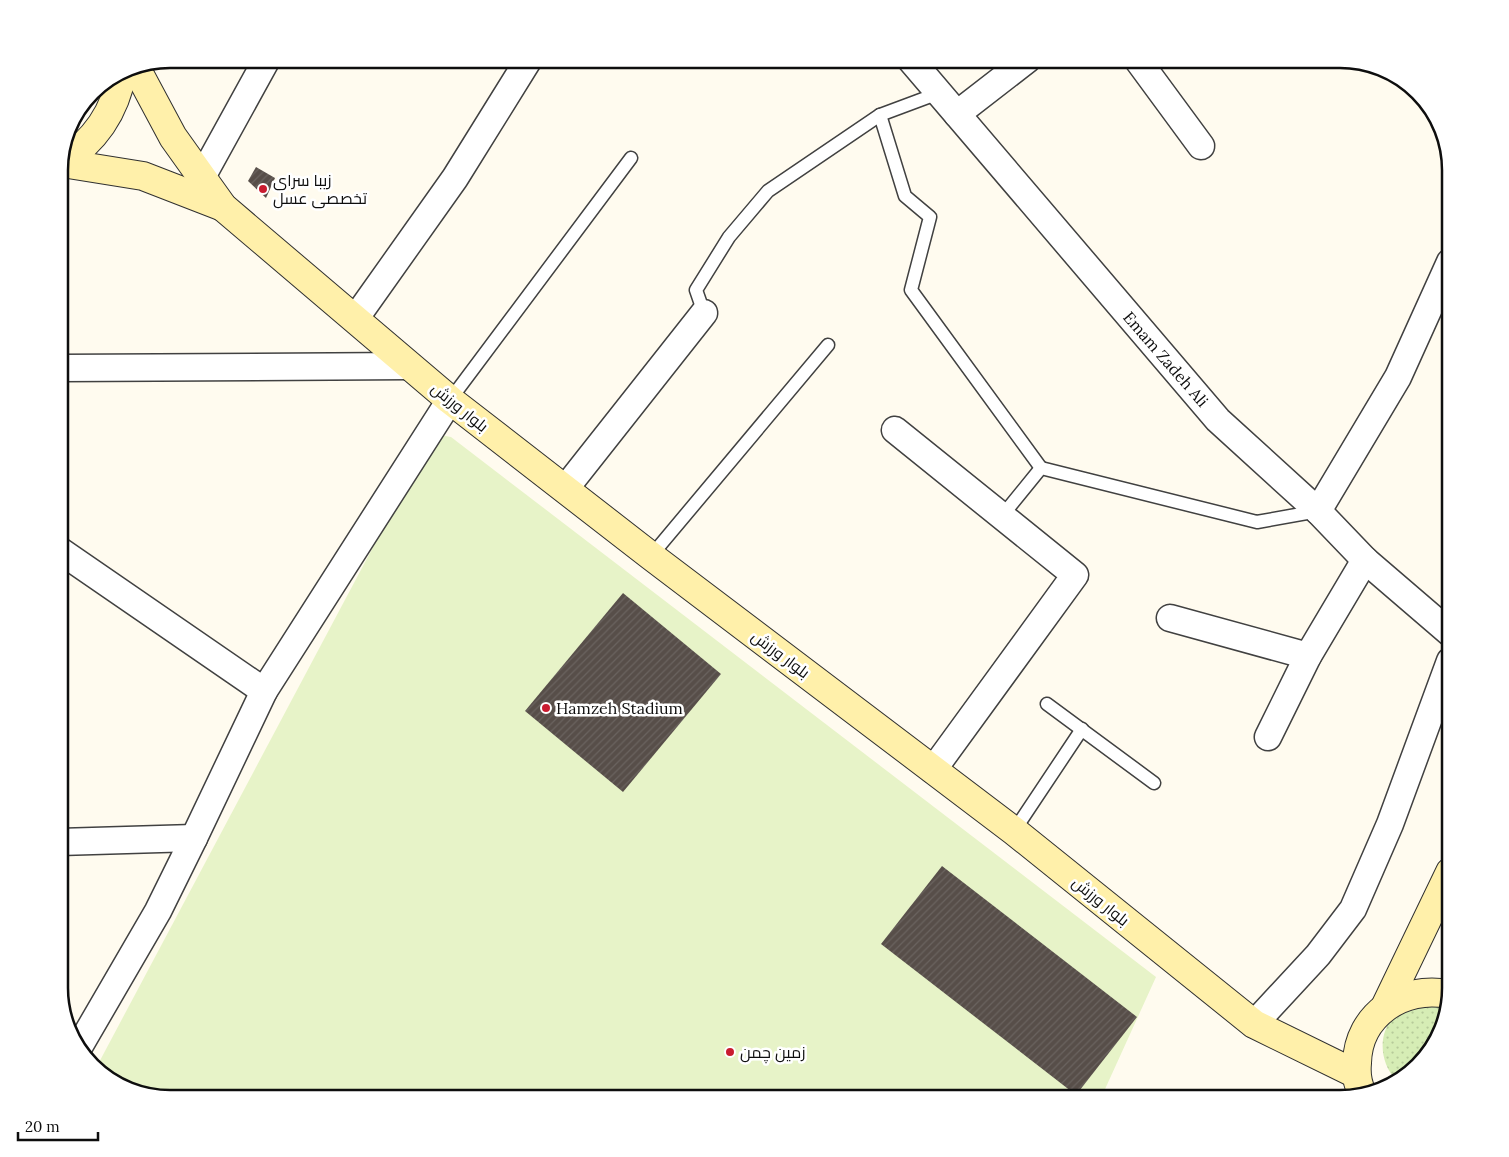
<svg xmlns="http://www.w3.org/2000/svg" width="1509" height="1157" font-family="Lora,Cairo,serif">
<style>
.grass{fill:url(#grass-dots)}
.pitch{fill:#e7f3c8}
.building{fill:url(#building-hatch)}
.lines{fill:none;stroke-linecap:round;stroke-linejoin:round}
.lane-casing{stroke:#414141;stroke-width:15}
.street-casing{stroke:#414141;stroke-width:29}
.secondary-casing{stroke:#303030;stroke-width:30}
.lane{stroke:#fff;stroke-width:12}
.street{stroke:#fff;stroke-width:26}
.secondary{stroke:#fff0aa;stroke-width:28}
.poi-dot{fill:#c91b2f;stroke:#fff;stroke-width:2}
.labels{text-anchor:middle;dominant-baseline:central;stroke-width:5;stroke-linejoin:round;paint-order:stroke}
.poi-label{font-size:16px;fill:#0e0e0e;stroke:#fff;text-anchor:start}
.street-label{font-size:16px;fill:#0e0e0e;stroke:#fff}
.rim{fill:none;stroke:#0e0e0e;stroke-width:2.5}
</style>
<defs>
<pattern id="grass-dots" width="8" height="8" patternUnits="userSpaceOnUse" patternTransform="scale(1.25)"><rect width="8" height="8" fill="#d6edb5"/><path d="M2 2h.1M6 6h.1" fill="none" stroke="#b6ca9a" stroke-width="1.8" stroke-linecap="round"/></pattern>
<pattern id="building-hatch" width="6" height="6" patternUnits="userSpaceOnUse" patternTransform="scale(1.25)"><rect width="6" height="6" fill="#574e49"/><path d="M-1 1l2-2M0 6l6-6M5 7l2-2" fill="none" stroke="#6a635f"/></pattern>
</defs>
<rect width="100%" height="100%" fill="#fffbef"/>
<path class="grass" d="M 1445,1002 L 1427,1055 L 1396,1080 C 1379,1062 1377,1031 1397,1013 C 1400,1011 1403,1007 1406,1006 C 1418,1003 1433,1003 1445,1002 Z"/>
<path class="pitch" d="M 440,435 L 451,437 L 1156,977 L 1101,1098 L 169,1098 L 102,1075 L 96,1068 L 430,440 Z"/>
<g class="building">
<path d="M 256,167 L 275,178 L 266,198 L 248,181 Z"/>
<path d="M 623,593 L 721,674 L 623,792 L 525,711 Z"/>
<path d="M 942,866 L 1137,1017 L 1076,1095 L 881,944 Z"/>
</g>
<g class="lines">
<defs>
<g id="lane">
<path d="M 880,115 L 905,196 L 930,217 L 911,290 L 1041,468"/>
<path d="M 704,313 L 696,290 L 729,237 L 768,191 L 880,115 L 939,93"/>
<path d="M 450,400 L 631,158"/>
<path d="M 1002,516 L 1041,468 L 1257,522 L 1318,511"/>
<path d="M 651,556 L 828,345"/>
<path d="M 1047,704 L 1154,783"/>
<path d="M 1014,831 L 1082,729"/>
</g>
<g id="street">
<path d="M 910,59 L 1218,420 L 1318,511 L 1365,560 L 1450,633"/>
<path d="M 1137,59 L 1201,146"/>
<path d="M 957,114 L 1028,59"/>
<path d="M 202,177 L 267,59"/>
<path d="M 355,319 L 455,178 L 529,59"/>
<path d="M 59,368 L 410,366"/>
<path d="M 895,430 L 1075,575 L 933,770"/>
<path d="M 565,489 L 704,313"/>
<path d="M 1318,511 L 1398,377 L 1450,262"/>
<path d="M 59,550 L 264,691 L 450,400"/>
<path d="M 1170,618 L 1308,656"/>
<path d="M 1268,737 L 1308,656 L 1365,560"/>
<path d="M 59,842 L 194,838"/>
<path d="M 1254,1024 L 1318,955 L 1353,909 L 1390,824 L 1450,661"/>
<path d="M 79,1047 L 158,911 L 194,838 L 264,691"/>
</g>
<g id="secondary">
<path d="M 135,66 L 173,137 L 223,207 L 450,400 L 651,556 L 1014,831 L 1254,1024 L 1356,1074"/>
<path d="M 62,163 L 143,176 L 223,207"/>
<path d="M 59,165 C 95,141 115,113 123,70"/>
<path d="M 1385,1007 L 1450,872"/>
<path d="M 1362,1093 C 1357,1083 1356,1073 1357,1063 C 1358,1015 1403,985 1448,994"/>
</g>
</defs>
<use href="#lane" class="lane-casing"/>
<use href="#street" class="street-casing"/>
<use href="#secondary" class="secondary-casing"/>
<use href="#lane" class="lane"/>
<use href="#street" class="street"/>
<use href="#secondary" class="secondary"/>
</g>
<g class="poi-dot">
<circle cx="263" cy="189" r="5"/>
<circle cx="546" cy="708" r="5"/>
<circle cx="730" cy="1052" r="5"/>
</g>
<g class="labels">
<g class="poi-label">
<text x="273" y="180">زیبا سرای<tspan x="273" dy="18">تخصصی عسل</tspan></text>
<text x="556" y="708">Hamzeh Stadium</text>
<text x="740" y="1052">زمین چمن</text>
</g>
<g class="street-label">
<text transform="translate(1166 359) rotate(49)">Emam Zadeh Ali</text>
<text transform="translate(460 407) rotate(39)">بلوار ورزش</text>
<text transform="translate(781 654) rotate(37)">بلوار ورزش</text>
<text transform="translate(1101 901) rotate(39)">بلوار ورزش</text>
</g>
</g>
<path d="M0 0H1509V1157H0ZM170 68H1340A102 102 0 0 1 1442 170V988A102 102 0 0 1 1340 1090H170A102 102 0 0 1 68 988V170A102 102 0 0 1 170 68Z" fill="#fff" fill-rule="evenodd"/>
<path class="rim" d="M170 68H1340A102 102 0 0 1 1442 170V988A102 102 0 0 1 1340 1090H170A102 102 0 0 1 68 988V170A102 102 0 0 1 170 68Z"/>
<path d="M18 1132v8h80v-8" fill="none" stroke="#0e0e0e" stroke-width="2.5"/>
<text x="25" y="1132" font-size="15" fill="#0e0e0e" stroke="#ffffff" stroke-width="4" paint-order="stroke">20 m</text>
</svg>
